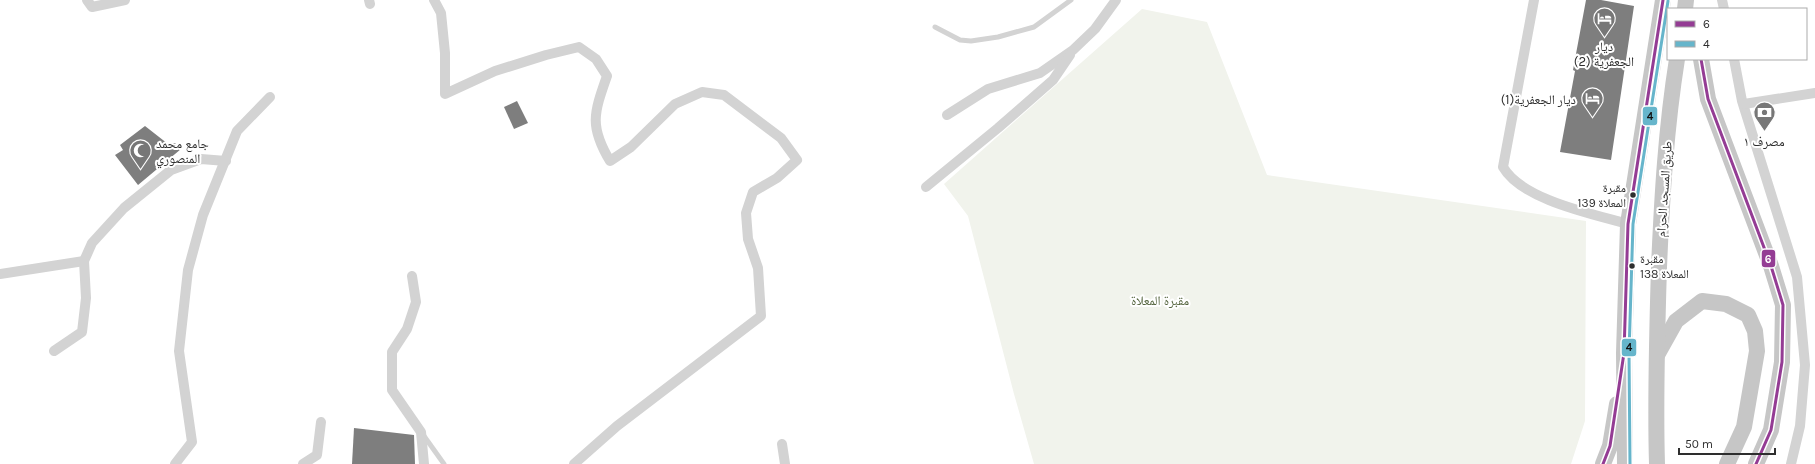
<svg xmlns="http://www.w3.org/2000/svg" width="1815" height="464" font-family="Karla,'Noto Naskh Arabic',sans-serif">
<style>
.green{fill:#f1f3ec}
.building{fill:#7e7e7e}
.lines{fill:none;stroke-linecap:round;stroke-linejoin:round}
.path{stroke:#d3d3d3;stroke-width:2.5;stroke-dasharray:2 2;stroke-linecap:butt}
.service{stroke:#d3d3d3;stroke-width:5}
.minor{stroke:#d3d3d3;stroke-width:10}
.primary{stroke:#c6c6c6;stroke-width:16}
.bus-1-casing{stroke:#fff;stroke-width:6}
.bus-2-casing{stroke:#fff;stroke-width:6}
.bus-1{stroke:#943c94;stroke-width:3}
.bus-2{stroke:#66b5cb;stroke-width:3}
.bus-dot{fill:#2e2e2e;stroke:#fff;stroke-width:1.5}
.labels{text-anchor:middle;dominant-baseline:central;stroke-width:4;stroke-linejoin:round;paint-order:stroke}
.bus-label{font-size:12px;fill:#2e2e2e;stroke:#fff;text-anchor:end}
.poi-label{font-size:13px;fill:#2e2e2e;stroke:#fff}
.street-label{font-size:13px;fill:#2e2e2e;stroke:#fff}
.park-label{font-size:13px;fill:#55653f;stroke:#fff}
.line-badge{stroke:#fff;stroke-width:1.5}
.badge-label{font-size:11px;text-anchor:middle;font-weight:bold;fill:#fff}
.pale-badge-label{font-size:11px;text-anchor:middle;font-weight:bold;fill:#111}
</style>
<rect width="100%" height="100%" fill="#fff"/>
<path class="green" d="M 1142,9 L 1207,22 L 1267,175 L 1586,221 L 1585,421 L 1571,464 L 1034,464 L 1014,394 L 968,216 L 944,184 Z"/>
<g class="building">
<path d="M 1586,0 L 1601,0 L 1634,6 L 1611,160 L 1560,152 L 1575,71 L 1573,70 Z"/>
<path d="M 517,101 L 528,123 L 514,129 L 504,107 Z"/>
<path d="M 145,126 L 168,144 L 175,143 L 181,149 L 138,185 L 115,155 L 123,150 L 120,145 Z"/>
<path d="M 354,428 L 414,435 L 415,464 L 352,464 Z"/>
</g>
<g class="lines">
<path class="path" d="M 1607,191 L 1619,192"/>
<g class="service">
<path d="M 935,27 L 960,40 L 971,41 L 998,37 L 1034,27 L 1071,0"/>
<path d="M 424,436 L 444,464"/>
</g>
<g class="minor">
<path d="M 87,0 L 92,7 L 125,0"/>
<path d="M 369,0 L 370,4"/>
<path d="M 434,0 L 441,13 L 445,53 L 445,94 L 495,71 L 546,55 L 579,47 L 596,59 L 607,76 C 594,113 589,126 610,161 L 631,147 L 675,104 L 702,92 L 724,95 L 781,138 L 797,160 L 777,178 L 753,192 L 746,213 L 748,239 L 758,268 L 761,316 L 617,426 L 574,464"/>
<path d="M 1534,0 L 1503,167 C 1522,200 1593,214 1628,224"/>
<path d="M 1722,0 L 1724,9"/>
<path d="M 1734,59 L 1742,101 L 1797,277 L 1805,365 L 1800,426 L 1791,464"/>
<path d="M 1744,104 L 1815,93"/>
<path d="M 947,115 L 988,89 L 1040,73 L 1073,50 L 1095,29 L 1116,0"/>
<path d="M 926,187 L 998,128 L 1053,80 L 1070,55"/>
<path d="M 0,274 L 84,261"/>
<path d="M 412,276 L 416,302 L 407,329 L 392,352 L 392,390 L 421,432 L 424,464"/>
<path d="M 54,351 L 82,332 L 86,298 L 84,261 L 92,243 L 124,208 L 171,170 L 201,159 L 226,161"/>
<path d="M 782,444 L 785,464"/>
<path d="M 175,464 L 192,442 L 179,351 L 188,270 L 203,215 L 237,131 L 270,97"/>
<path d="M 303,464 L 317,455 L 321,422"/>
</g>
<g class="primary">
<path d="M 1685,9 L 1686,0"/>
<path d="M 1701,59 L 1708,99 L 1771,266 L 1783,305 L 1782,362 L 1771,430 L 1756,464"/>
<path d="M 1657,355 L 1676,321 L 1702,301 L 1726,304 L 1748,315 L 1755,331 L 1757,351 L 1744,427 L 1727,464"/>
<path d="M 1603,464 L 1610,446 L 1617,404"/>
<path d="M 1625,464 L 1624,353 L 1628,224 L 1663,0"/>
<path d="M 1657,464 C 1655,398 1657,333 1659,267 C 1662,197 1666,128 1677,59"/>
</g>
<defs>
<g id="bus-1">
<path d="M 1701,59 L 1708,99 L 1771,266 L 1783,305 L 1782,362 L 1771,430 L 1756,464"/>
<path d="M 1603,464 L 1610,446 L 1624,353 L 1628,224 L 1663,0"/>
</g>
<path id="bus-2" d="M 1630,464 L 1629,353 L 1633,224 L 1668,1"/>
</defs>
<use href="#bus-1" class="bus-1-casing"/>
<use href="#bus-2" class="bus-2-casing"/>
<use href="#bus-1" class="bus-1"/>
<use href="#bus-2" class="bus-2"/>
</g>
<defs>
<symbol id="hotel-pin" viewBox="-11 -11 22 30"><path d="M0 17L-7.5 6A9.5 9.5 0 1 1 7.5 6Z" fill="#777" stroke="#fff"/><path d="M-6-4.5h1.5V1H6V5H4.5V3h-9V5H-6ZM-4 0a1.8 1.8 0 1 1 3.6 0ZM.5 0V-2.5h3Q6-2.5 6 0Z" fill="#fff"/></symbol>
<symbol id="bank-pin" viewBox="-11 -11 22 30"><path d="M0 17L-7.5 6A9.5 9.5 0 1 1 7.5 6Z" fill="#777" stroke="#fff"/><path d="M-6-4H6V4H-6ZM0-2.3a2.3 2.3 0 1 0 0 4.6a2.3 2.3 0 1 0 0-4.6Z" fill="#fff"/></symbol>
<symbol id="mosque-pin" viewBox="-11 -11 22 30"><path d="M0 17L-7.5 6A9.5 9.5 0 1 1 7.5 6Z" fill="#777" stroke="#fff"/><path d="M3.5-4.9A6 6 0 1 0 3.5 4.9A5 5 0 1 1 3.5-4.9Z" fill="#fff"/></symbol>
</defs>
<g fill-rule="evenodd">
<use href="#hotel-pin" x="1592" y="6" width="25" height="34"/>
<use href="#hotel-pin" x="1580" y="86" width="25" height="34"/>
<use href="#bank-pin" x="1752" y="100" width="25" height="34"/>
<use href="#mosque-pin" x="128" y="138" width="25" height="34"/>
</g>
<g class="bus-dot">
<circle cx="1633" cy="195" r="3.5"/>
<circle cx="1632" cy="266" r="3.5"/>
</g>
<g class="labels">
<g class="bus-label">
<text x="1626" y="188">مقبرة<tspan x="1626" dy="15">المعلاة 139</tspan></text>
<text x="1640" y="259" text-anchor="start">مقبرة<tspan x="1640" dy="15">المعلاة 138</tspan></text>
</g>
<g class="poi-label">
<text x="1604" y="46">ديار<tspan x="1604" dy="15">الجعفرية (2)</tspan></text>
<text x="1576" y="99" text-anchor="end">ديار الجعفرية(1)</text>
<text x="1764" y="141">مصرف ١</text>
<text x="156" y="143" text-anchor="start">جامع محمد<tspan x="156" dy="15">المنصوري</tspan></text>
</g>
<g class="street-label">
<text transform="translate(1664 189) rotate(-86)">طريق المسجد الحرام</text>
</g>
<g class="park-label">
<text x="1160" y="300">مقبرة المعلاة</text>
</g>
</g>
<g class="line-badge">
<rect x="1642" y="106" width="16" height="20" rx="4" fill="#66b5cb"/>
<rect x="1761" y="249" width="15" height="19" rx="4" fill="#943c94"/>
<rect x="1621" y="338" width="16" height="19" rx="4" fill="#66b5cb"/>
</g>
<g class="badge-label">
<text x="1768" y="263">6</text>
</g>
<g class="pale-badge-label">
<text x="1650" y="120">4</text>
<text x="1629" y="351">4</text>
</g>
<rect x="1667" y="8" width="140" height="52" fill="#ffffff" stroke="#ababab"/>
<rect x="1675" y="21" width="20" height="6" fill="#943c94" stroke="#ababab"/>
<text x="1703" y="28" font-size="12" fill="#2e2e2e">6</text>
<rect x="1675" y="41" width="20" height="6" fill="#66b5cb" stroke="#ababab"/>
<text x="1703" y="48" font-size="12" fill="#2e2e2e">4</text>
<path d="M1679 448v6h96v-6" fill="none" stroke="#2e2e2e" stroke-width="2"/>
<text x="1685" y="448" font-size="12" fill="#2e2e2e" stroke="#ffffff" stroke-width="3" paint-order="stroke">50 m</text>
</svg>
